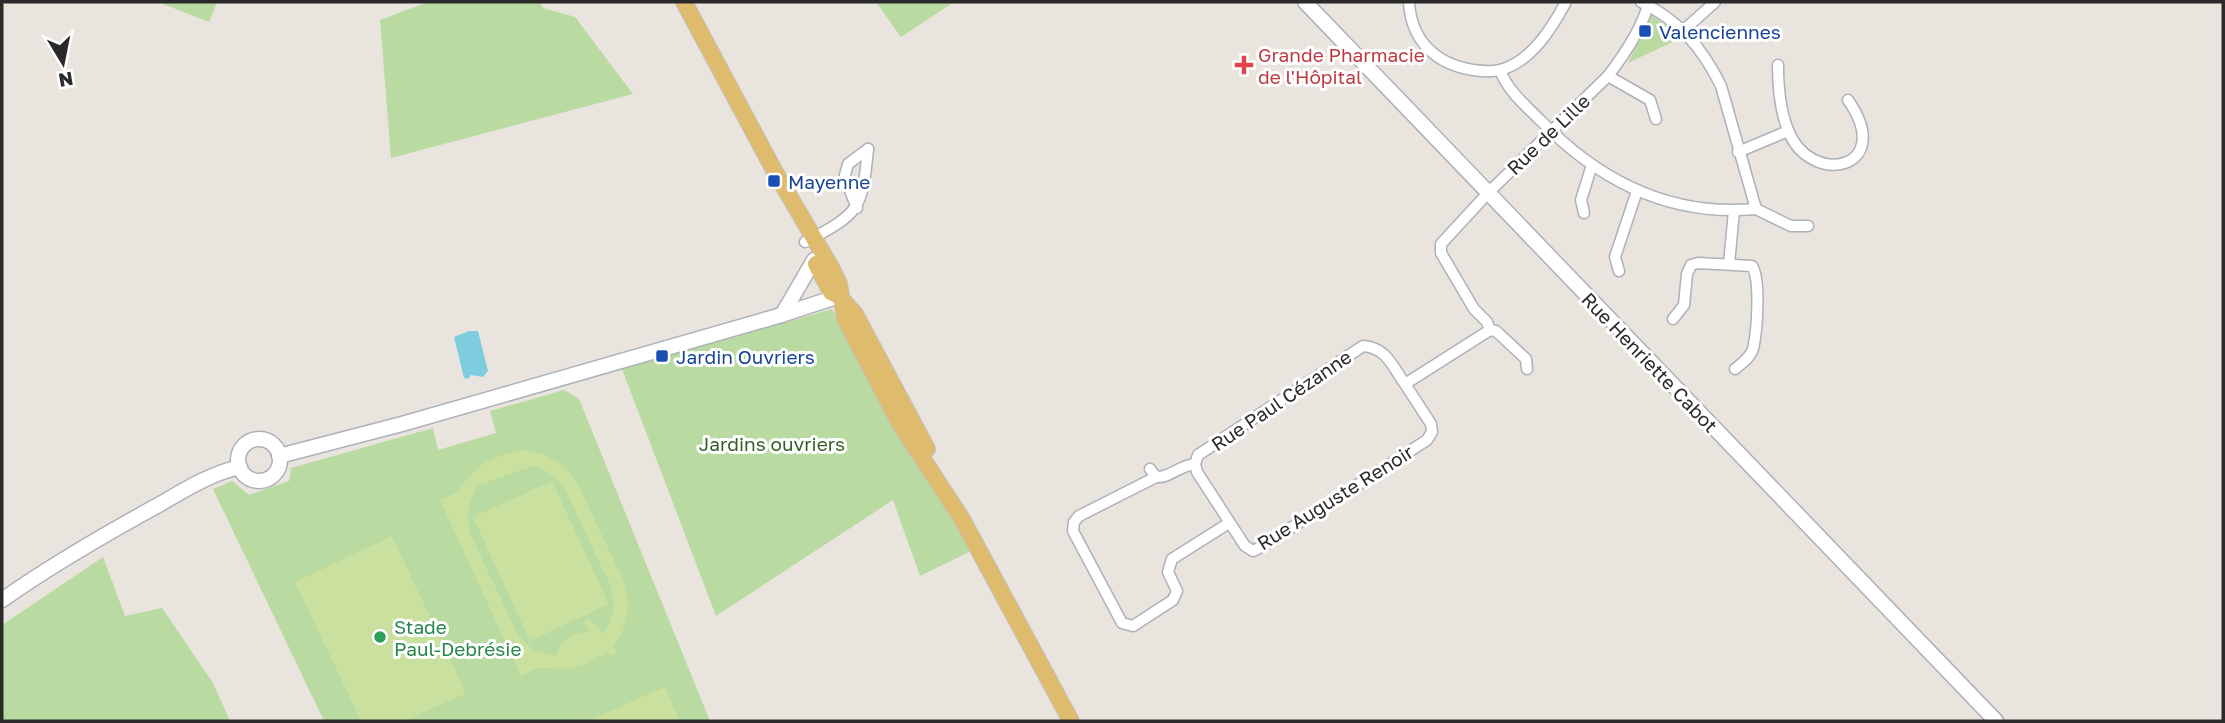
<svg xmlns="http://www.w3.org/2000/svg" width="2225" height="723" font-family="'Golos Text',sans-serif">
<style>
.green{fill:#b9daa1}
.pitch{fill:#c9e09e;fill-rule:evenodd}
.water{fill:#7ecddf}
.lines{fill:none;stroke-linecap:round;stroke-linejoin:round}
.street-casing{stroke:#aeb1b9;stroke-width:13}
.secondary-casing{stroke:#aeb1b9;stroke-width:17}
.primary-casing{stroke:#c3c3c3;stroke-width:18}
.street{stroke:#fff;stroke-width:10}
.secondary{stroke:#fff;stroke-width:14}
.primary{stroke:#dfbb6e;stroke-width:16}
.transit-dot{fill:#1a4fb4;stroke:#fff;stroke-width:2.5}
.health-dot{fill:#e0444e;stroke:#fff;stroke-width:2.5}
.leisure-dot{fill:#2e9e5b;stroke:#fff;stroke-width:2.5}
.labels{text-anchor:middle;dominant-baseline:central;stroke-width:6;stroke-linejoin:round;paint-order:stroke}
.transit-label{font-size:19px;fill:#164399;stroke:#fff;text-anchor:start}
.health-label{font-size:19px;fill:#be3a42;stroke:#fff;text-anchor:start}
.street-label{font-size:19px;fill:#2a2a2a;stroke:#fff}
.park-label{font-size:19px;fill:#345e23;stroke:#fff}
.leisure-label{font-size:19px;fill:#27864d;stroke:#fff;text-anchor:start}
</style>
<rect width="100%" height="100%" fill="#eae4de"/>
<g class="green">
<path d="M 158,2 L 217,2 L 209,22 Z"/>
<path d="M 428,2 L 540,2 L 543,8 L 575,17 L 633,94 L 391,158 L 380,20 Z"/>
<path d="M 876,2 L 954,2 L 901,37 Z"/>
<path d="M 1651,15 L 1683,37 L 1628,63 Z"/>
<path d="M 832,309 L 971,551 L 920,576 L 893,500 L 716,616 L 622,369 Z"/>
<path d="M 564,390 L 579,399 L 710,721 L 324,721 L 213,489 L 232,481 L 249,495 L 289,481 L 291,468 L 433,428 L 438,450 L 496,433 L 490,411 Z"/>
<path d="M 103,557 L 125,616 L 162,608 L 213,683 L 230,721 L 2,721 L 2,625 Z"/>
</g>
<g class="pitch">
<path d="M 522,450 C 545,452 562,461 576,480 L 623,580 L 628,600 L 627,617 L 622,633 L 613,646 L 618,652 L 612,657 L 607,652 L 585,665 L 568,669 L 538,668 L 521,676 L 440,500 L 458,492 L 469,476 L 486,461 L 508,453 ZM 534,466 L 551,474 L 564,487 L 610,585 C 615,603 615,618 603,634 L 589,618 L 583,623 L 590,631 C 575,633 560,640 556,656 L 534,650 L 519,637 L 470,533 C 467,514 468,501 479,485 Z"/>
<path d="M 552,481 L 609,604 L 530,641 L 473,517 Z"/>
<path d="M 392,536 L 466,693 L 405,721 L 361,721 L 295,582 Z"/>
<path d="M 665,687 L 680,721 L 588,721 Z"/>
</g>
<path class="water" d="M 469,331 L 478,331 L 488,371 L 483,377 L 471,375 L 468,379 L 464,378 L 454,337 Z"/>
<g class="lines">
<defs>
<g id="street">
<path d="M 1409,2 C 1411,40 1435,64 1473,70 C 1480,71 1492,72 1500,70 C 1531,62 1552,28 1566,2"/>
<path d="M 1641,2 C 1679,20 1703,49 1721,86 L 1756,209 L 1791,226 L 1808,226"/>
<path d="M 1684,30 L 1715,2"/>
<path d="M 1778,65 C 1778,86 1780,110 1788,130 C 1810,188 1897,170 1848,100"/>
<path d="M 1500,70 C 1508,91 1524,104 1540,120 C 1598,180 1670,217 1756,209"/>
<path d="M 1608,76 L 1650,100 L 1656,119"/>
<path d="M 1738,152 L 1788,131"/>
<path d="M 857,208 L 847,183 L 845,175 L 848,164 L 868,149"/>
<path d="M 1584,213 L 1581,200 L 1592,165"/>
<path d="M 805,242 C 860,213 862,210 868,149"/>
<path d="M 1729,264 L 1734,211"/>
<path d="M 1619,271 L 1615,257 L 1637,191"/>
<path d="M 1673,319 L 1684,305 L 1687,274 L 1691,265 L 1698,263 L 1752,266 C 1761,280 1757,332 1753,349 C 1750,358 1742,363 1735,369"/>
<path d="M 1490,330 L 1496,331 L 1526,359 L 1527,369"/>
<path d="M 1405,384 C 1392,366 1387,348 1363,346 L 1198,455 L 1195,464 L 1197,472 L 1245,546 L 1253,551 L 1263,546 L 1427,440 L 1432,432 L 1431,424 L 1405,384 L 1490,330 L 1487,322 L 1474,309 L 1441,253 L 1441,244 L 1488,193 L 1608,76 C 1625,54 1642,28 1649,2"/>
<path d="M 1150,469 L 1156,477 C 1170,478 1178,466 1195,464"/>
<path d="M 1156,477 L 1079,516 L 1074,522 L 1073,531 L 1122,623 L 1133,626 L 1173,600 L 1177,591 L 1168,572 L 1172,559 L 1229,523"/>
</g>
<g id="secondary">
<path d="M 1305,2 L 1996,721"/>
<path d="M 782,315 L 814,260"/>
<circle cx="259" cy="460" r="21"/>
<path d="M 279,456 L 402,424 L 778,316 L 839,296"/>
<path d="M 2,600 C 53,564 107,533 162,503 C 186,489 212,473 240,467"/>
</g>
<g id="primary">
<path d="M 684,2 L 775,172 L 831,267 L 839,284 L 845,319 L 900,424 L 962,519 L 1071,721"/>
<path d="M 816,264 L 831,292 L 839,296 L 855,314 L 927,449"/>
</g>
</defs>
<use href="#street" class="street-casing"/>
<use href="#secondary" class="secondary-casing"/>
<use href="#primary" class="primary-casing"/>
<use href="#street" class="street"/>
<use href="#secondary" class="secondary"/>
<use href="#primary" class="primary"/>
</g>
<g class="transit-dot">
<rect x="1638" y="24" width="14" height="14" rx="3.5"/>
<rect x="767" y="174" width="14" height="14" rx="3.5"/>
<rect x="655" y="349" width="14" height="14" rx="3.5"/>
</g>
<path class="health-dot" d="M1240.5 54.5h7v7h7v7h-7v7h-7v-7h-7v-7h7z"/>
<circle class="leisure-dot" cx="380" cy="637" r="7"/>
<g class="labels">
<g class="transit-label">
<text x="1659" y="31">Valenciennes</text>
<text x="788" y="181">Mayenne</text>
<text x="676" y="356">Jardin Ouvriers</text>
</g>
<g class="health-label">
<text x="1258" y="54">Grande Pharmacie<tspan x="1258" dy="22">de l'Hôpital</tspan></text>
</g>
<g class="street-label">
<text transform="translate(1548 134) rotate(-44)">Rue de Lille</text>
<text transform="translate(1650 362) rotate(46)">Rue Henriette Cabot</text>
<text transform="translate(1281 400) rotate(-34)">Rue Paul Cézanne</text>
<text transform="translate(1335 497) rotate(-32)">Rue Auguste Renoir</text>
</g>
<g class="park-label">
<text x="772" y="443">Jardins ouvriers</text>
</g>
<g class="leisure-label">
<text x="394" y="626">Stade<tspan x="394" dy="22">Paul-Debrésie</tspan></text>
</g>
</g>
<rect width="2225" height="723" fill="none" stroke="#2a2a2a" stroke-width="7"/>
<g transform="translate(63 63) rotate(170)" stroke="#ffffff" stroke-width="5" paint-order="stroke">
<path d="M0-5L12 26L0 18L-12 26Z" fill="#2a2a2a"/>
<text y="-10" font-size="19" font-weight="bold" text-anchor="middle" fill="#2a2a2a">N</text>
</g>
</svg>
